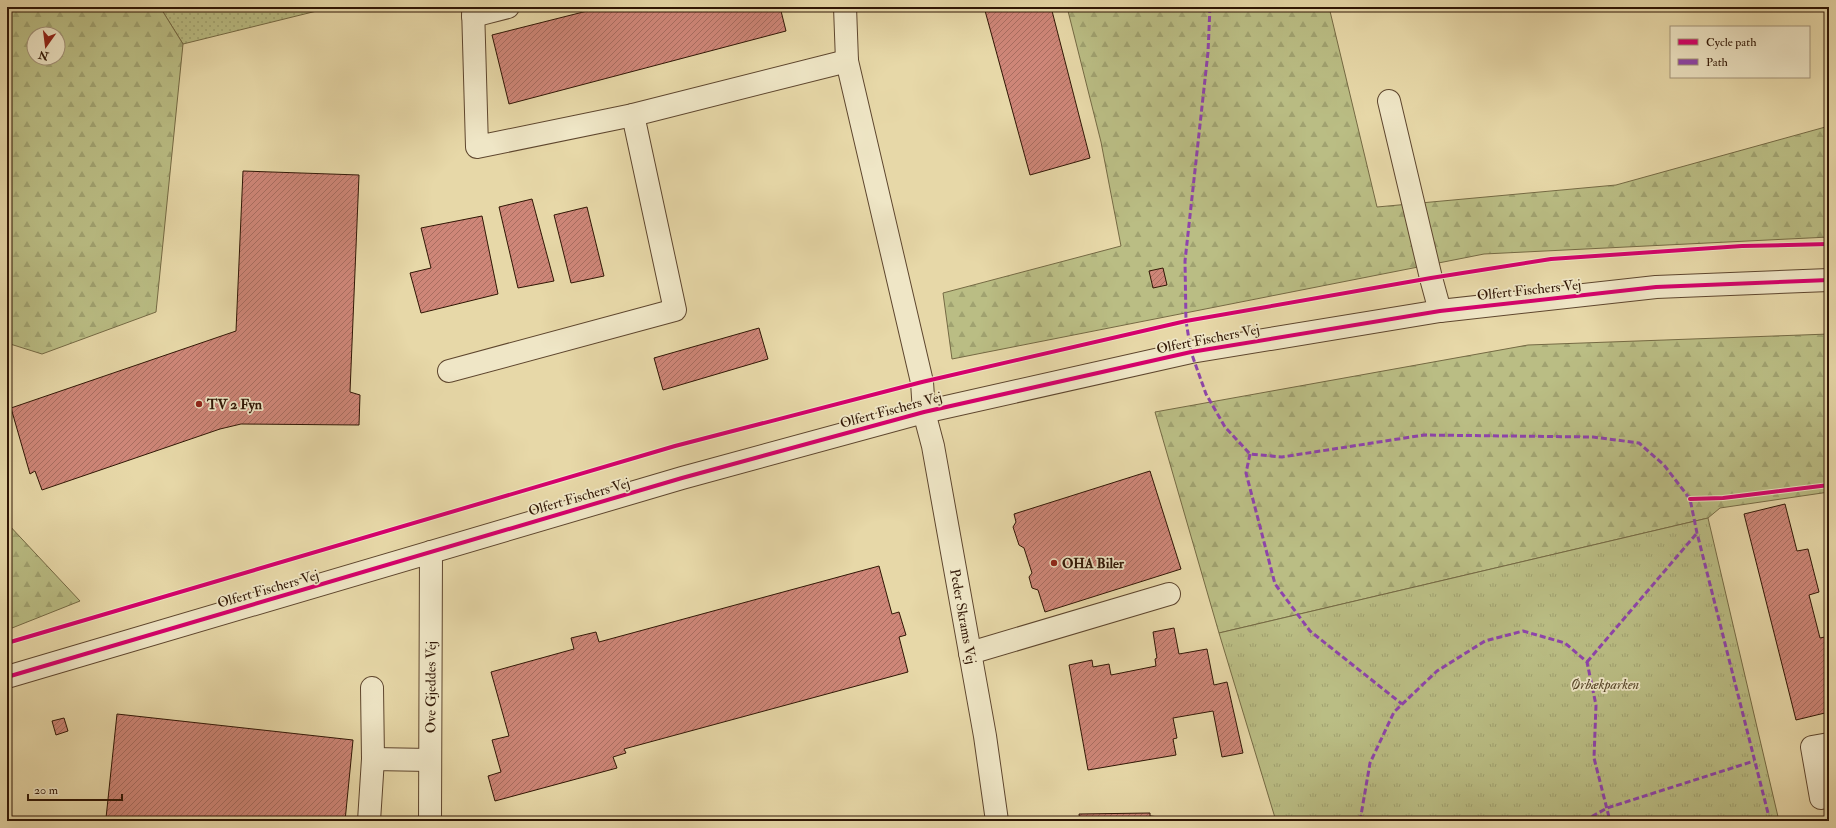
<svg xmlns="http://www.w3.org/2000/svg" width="1836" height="828" font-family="'IM FELL Double Pica',serif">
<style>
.grass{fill:url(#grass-dots);stroke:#756a44}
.forest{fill:url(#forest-firs);stroke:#756a44;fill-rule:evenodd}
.park{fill:url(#park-tufts);stroke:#756a44}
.building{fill:url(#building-hatch);stroke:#301605}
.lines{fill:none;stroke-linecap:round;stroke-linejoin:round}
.minor-casing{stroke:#5e462e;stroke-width:24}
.minor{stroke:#efe6c6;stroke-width:22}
.quiet{stroke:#8e44ad;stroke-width:3;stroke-dasharray:6 3;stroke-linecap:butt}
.cycleway-casing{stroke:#efe6c6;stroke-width:6}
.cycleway{stroke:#d6006c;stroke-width:4}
.poi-dot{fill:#8f2418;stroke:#efe6c6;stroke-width:1.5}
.labels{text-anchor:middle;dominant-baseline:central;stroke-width:3.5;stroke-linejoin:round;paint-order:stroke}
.street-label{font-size:14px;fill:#301605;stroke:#efe6c6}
.poi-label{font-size:14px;font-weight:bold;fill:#301605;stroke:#efe6c6;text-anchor:start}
.park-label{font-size:14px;font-style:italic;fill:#59482b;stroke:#efe6c6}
</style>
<defs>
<pattern id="grass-dots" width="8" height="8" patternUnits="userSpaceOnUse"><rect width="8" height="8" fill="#babd84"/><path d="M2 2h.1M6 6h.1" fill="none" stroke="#a0a270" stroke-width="1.8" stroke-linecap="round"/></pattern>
<pattern id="forest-firs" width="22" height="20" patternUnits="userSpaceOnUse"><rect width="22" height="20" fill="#babd84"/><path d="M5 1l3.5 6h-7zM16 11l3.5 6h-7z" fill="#a0a270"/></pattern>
<pattern id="park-tufts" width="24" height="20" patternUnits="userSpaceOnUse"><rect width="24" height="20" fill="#babd84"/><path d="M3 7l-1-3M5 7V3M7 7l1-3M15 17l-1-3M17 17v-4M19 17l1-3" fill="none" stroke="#a0a270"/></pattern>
<pattern id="building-hatch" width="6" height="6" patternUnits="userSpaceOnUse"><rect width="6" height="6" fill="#ce8678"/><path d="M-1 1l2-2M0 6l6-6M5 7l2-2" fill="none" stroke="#a86d60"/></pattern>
</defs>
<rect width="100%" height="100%" fill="#e7d8a8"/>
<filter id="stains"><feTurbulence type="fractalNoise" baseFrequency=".005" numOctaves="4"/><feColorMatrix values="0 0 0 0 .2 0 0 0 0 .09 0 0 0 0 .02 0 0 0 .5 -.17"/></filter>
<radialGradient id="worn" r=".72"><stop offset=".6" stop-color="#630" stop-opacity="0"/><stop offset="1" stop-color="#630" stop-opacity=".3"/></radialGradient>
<path class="grass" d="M 160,7 L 333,7 L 183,44 Z"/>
<g class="forest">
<path d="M 7,7 L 160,7 L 183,44 L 156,312 L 42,354 L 7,343 ZM 34,34 L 58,34 L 58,58 L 34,58 Z"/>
<path d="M 1067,7 L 1329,7 L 1377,207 L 1616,185 L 1829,126 L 1829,237 L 1484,254 L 952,359 L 943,293 L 1121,246 L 1101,142 Z"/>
<path d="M 1829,334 L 1829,492 L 1720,508 L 1708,518 L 1219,633 L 1155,412 L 1528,345 Z"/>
<path d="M 7,523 L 80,601 L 7,630 Z"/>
</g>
<path class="park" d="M 1708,518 L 1779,821 L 1276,821 L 1219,633 Z"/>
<g class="building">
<path d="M 603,7 L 780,7 L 786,31 L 509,104 L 492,35 Z"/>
<path d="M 984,7 L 1051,7 L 1090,158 L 1030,175 Z"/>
<path d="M 243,171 L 359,175 L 350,392 L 360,395 L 359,425 L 241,424 L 220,429 L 42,490 L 35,471 L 30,474 L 11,408 L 236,331 Z"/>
<path d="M 532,199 L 554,281 L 518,288 L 499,207 Z"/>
<path d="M 587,207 L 604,276 L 571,283 L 554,215 Z"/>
<path d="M 482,216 L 498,294 L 421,313 L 410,273 L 431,268 L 421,228 Z"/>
<path d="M 1163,268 L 1167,285 L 1153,288 L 1149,271 Z"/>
<path d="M 759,328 L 768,359 L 663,390 L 654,358 Z"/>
<path d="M 1150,471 L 1181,569 L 1045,612 L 1038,590 L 1032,588 L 1029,577 L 1032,573 L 1024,548 L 1019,545 L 1013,527 L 1016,522 L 1014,514 Z"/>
<path d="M 1785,504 L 1797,551 L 1808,549 L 1819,592 L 1809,595 L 1820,638 L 1829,636 L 1829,660 L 1825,661 L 1829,676 L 1829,712 L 1796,720 L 1744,514 Z"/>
<path d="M 879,566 L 892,614 L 899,612 L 906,635 L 899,637 L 908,672 L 624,749 L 626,753 L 613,757 L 617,768 L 495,801 L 488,776 L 501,772 L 492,740 L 509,736 L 491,672 L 574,649 L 571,638 L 596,632 L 599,642 Z"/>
<path d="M 1174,628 L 1179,654 L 1207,649 L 1214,685 L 1227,682 L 1243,753 L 1222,757 L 1213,711 L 1173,718 L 1177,738 L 1173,739 L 1176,755 L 1088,770 L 1069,665 L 1092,660 L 1093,667 L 1109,664 L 1111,675 L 1156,666 L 1155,659 L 1157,658 L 1153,632 Z"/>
<path d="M 117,714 L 353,740 L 345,821 L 130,821 L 106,818 Z"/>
<path d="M 64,718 L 68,731 L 56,735 L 52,721 Z"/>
<path d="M 1150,813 L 1150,816 L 1160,817 L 1160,821 L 1080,821 L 1079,814 Z"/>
</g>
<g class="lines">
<defs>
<g id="minor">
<path d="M 473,7 L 477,147 L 633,115"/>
<path id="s1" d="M 845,7 L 847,61 L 922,382 L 924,412 L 933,446 L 985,736 L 997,821"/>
<path d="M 473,16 L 508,7"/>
<path d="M 1389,101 L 1431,278 L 1440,311"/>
<path d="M 449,371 L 675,310 L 633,115 L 847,61"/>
<path d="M 970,653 L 1169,594"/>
<path d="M 7,677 L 682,478 L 924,412 L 1191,352 L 1440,311 L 1656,287 L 1829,280"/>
<path d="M 372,688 L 373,759"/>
<path d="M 1821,798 L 1812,747 L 1829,744"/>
<path d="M 369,821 L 373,759 L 430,760"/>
<path id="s2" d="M 430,821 L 431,552"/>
</g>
</defs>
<use href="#minor" class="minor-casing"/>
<use href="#minor" class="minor"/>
<g class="quiet">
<path d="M 1210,7 L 1208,52 L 1185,261 L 1186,321 L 1191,352 L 1206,394 L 1225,427 L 1250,454 L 1282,457 L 1424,435 L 1593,437 L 1639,443 L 1664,465 L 1690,499 L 1697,533 L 1770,821"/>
<path d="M 1250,454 L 1246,473 L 1275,584 L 1310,631 L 1402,704"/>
<path d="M 1587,662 L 1697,533"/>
<path d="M 1360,821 L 1370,763 L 1394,712 L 1437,671 L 1485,641 L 1523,631 L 1565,643 L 1587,662 L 1596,705 L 1594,758 L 1610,821"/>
<path d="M 1584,821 L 1607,808 L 1754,761"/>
</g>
<defs>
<g id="cycleway">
<path d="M 1690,499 L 1723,498 L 1829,485"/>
<path d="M 7,643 L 675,446 L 922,382 L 1186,321 L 1431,278 L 1551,259 L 1742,246 L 1829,244"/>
<path d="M 7,677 L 682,478 L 924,412 L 1191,352 L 1440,311 L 1656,287 L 1829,280"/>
</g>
</defs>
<use href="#cycleway" class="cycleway-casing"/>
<use href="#cycleway" class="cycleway"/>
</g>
<g class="poi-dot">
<circle cx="199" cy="404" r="4"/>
<circle cx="1054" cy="563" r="4"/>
</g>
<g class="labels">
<g class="street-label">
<text transform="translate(1529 290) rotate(-6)">Olfert Fischers Vej</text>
<text transform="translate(1208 339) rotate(-11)">Olfert Fischers Vej</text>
<text transform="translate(891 410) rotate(-15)">Olfert Fischers Vej</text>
<text transform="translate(579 497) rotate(-16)">Olfert Fischers Vej</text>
<text transform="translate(268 589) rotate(-16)">Olfert Fischers Vej</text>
<text stroke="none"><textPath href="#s1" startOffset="622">Peder Skrams Vej</textPath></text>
<text stroke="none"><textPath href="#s2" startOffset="134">Ove Gjeddes Vej</textPath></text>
</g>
<g class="poi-label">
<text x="207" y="404">TV 2 Fyn</text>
<text x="1062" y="563">OHA Biler</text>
</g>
<g class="park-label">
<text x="1605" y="684">Ørbækparken</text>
</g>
</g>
<rect width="1836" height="828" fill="none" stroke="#e7d8a8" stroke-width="24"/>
<rect x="8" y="8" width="1820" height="812" fill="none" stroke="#301605" stroke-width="2"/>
<rect x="12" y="12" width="1812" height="804" fill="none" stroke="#301605"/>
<rect x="1670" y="26" width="140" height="52" fill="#efe6c6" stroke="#a39379"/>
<rect x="1678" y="39" width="20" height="6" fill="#d6006c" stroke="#a39379"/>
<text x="1706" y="46" font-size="12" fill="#301605">Cycle path</text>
<rect x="1678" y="59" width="20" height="6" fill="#8e44ad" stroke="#a39379"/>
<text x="1706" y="66" font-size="12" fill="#301605">Path</text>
<g transform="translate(46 46) rotate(194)"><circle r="19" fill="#efe6c6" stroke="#a39379"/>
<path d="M0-3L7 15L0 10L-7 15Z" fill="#8f2418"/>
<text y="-6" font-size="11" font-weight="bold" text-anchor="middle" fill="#301605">N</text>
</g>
<path d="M28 794v6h94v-6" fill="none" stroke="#301605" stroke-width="2"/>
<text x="34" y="794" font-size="12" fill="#301605" stroke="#efe6c6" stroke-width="3" paint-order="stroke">20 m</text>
<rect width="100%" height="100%" filter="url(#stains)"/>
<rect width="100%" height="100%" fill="url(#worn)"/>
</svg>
